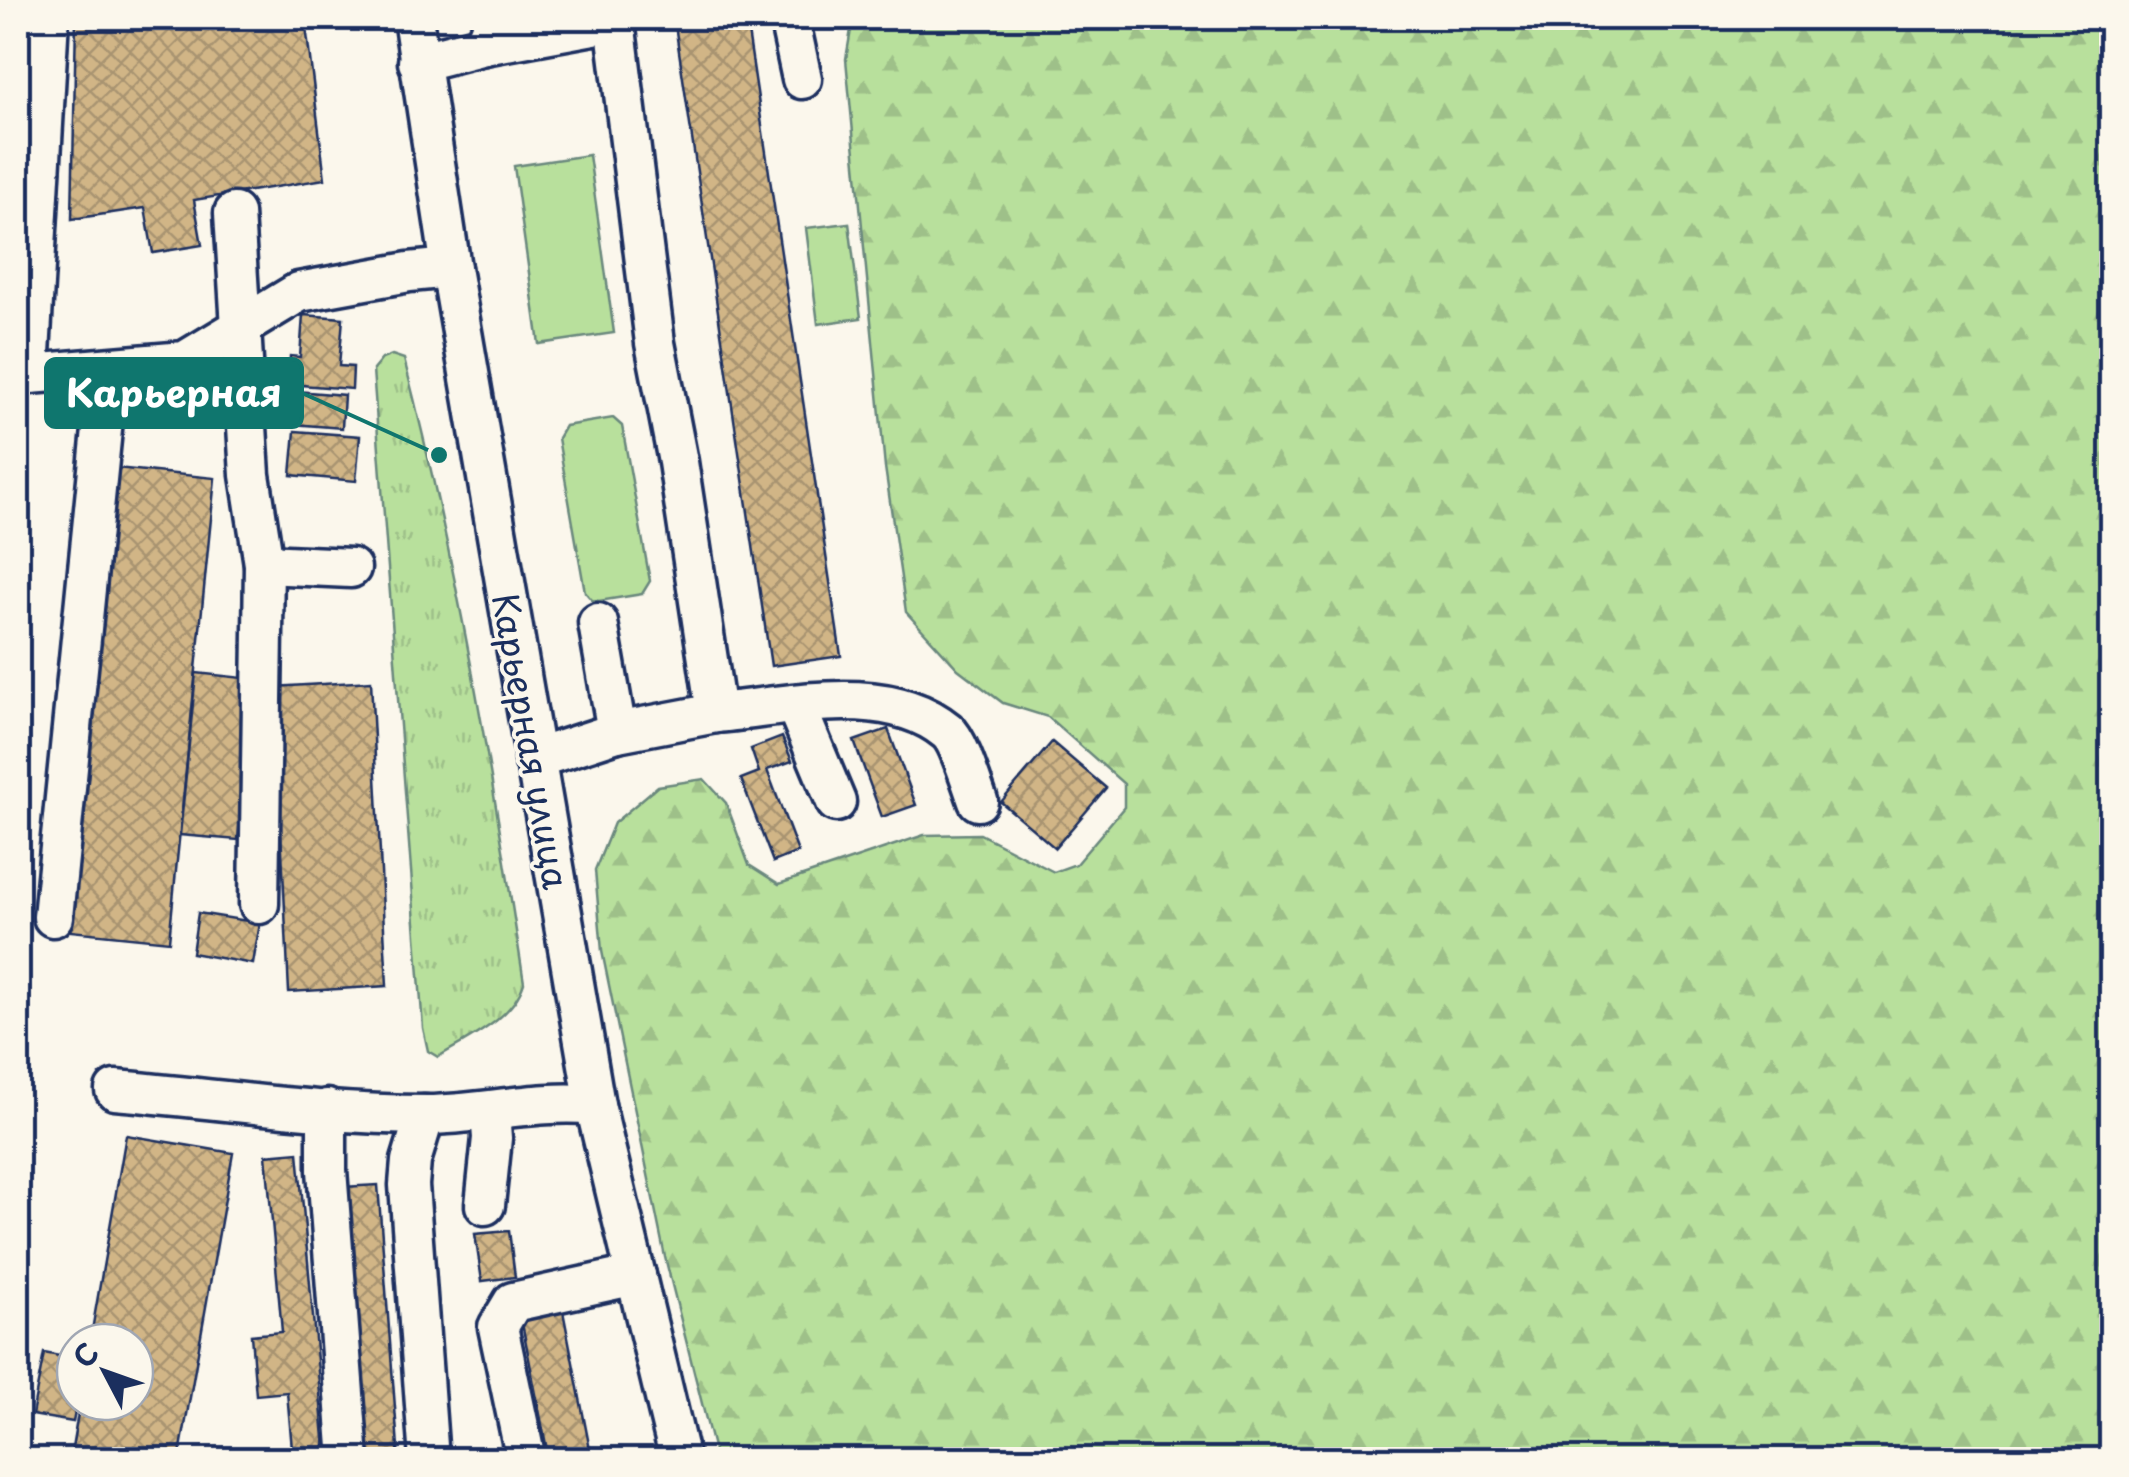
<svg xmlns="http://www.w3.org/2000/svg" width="2129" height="1477" font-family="'Playpen Sans',sans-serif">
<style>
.grass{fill:url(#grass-tufts);stroke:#6a887d;stroke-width:2.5}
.forest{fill:url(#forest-firs);stroke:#6a887d;stroke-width:2.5}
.park{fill:#b8e09c;stroke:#6a887d;stroke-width:2.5}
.building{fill:url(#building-cross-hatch);stroke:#1b2f5e;stroke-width:2.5}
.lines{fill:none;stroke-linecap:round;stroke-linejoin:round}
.minor-casing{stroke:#1b2f5e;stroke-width:45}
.minor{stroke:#fbf7ec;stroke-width:38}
.labels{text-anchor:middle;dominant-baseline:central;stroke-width:8;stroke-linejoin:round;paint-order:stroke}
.street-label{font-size:35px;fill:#1b2f5e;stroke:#fbf7ec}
.leader{fill:none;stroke:#0f766e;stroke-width:4}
.callout-dot{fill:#0f766e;stroke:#fbf7ec;stroke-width:4}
.callout{fill:#0f766e;stroke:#0f766e;stroke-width:4}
.callout-label{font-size:38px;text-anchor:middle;font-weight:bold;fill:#fff}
</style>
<defs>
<pattern id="grass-tufts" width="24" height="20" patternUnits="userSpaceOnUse" patternTransform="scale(2.5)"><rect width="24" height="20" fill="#b8e09c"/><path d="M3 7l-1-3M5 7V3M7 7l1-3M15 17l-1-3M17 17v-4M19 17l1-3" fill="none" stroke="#9ec089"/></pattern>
<pattern id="forest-firs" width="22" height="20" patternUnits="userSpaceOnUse" patternTransform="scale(2.5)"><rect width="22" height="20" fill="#b8e09c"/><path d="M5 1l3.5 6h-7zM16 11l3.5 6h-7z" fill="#9ec089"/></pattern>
<pattern id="building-cross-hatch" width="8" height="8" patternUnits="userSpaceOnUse" patternTransform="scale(2.5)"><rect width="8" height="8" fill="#d1b586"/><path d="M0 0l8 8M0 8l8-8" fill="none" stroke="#a99471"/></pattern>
</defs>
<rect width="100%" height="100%" fill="#fbf7ec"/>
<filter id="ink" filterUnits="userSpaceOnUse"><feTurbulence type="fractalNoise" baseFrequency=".01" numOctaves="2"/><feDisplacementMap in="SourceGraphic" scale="20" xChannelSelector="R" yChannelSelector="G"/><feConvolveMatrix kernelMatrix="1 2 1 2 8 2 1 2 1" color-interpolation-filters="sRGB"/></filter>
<g filter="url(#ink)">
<path class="grass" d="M 392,355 L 404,359 C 457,564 492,774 524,983 C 513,1019 469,1038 438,1057 L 428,1051 L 423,1028 L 373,370 L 382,359 Z"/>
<path class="forest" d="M 853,18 L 2111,18 L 2111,1459 L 716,1459 L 665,1257 L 602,951 L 595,870 L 614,823 L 658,786 L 704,779 L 726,803 L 749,865 L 779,884 L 924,835 L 980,834 L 1054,872 L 1076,864 L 1124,807 L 1124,784 L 1048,717 L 1003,703 L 958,669 L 906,612 L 885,467 L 846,59 Z"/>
<g class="park">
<path d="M 589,155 L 614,333 L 539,344 L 514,166 Z"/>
<path d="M 849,223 L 861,318 L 818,324 L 806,228 Z"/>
<path d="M 613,418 L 622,426 L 650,581 L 642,594 L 599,601 L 592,600 L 585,592 L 558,438 L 565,426 Z"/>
</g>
<g class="building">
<path d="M 76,18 L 305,18 L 325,179 L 194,200 L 202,245 L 153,253 L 145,208 L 72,219 Z"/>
<path d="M 674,18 L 746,18 L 841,656 L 771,666 Z"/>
<path d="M 303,315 L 343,318 L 339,366 L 353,367 L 352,389 L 288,384 L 290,356 L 300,357 Z"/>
<path d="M 296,391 L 344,395 L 342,428 L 293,424 Z"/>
<path d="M 295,431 L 360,436 L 356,481 L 291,475 Z"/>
<path d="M 116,468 L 215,478 L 169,941 L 70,931 Z"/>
<path d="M 196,673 L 253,679 L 238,840 L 180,835 Z"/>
<path d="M 371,681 L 387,986 L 289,992 L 274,687 Z"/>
<path d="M 888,729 L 916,805 L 882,817 L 854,741 Z"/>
<path d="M 782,737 L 792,761 L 767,770 L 798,852 L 773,862 L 741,779 L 759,772 L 751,749 Z"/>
<path d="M 1052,742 L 1106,788 L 1055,848 L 1001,802 Z"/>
<path d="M 198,913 L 260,923 L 253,964 L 192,953 Z"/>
<path d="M 126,1135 L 233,1153 L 179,1460 L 70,1460 L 80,1402 L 135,1402 L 135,1342 L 90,1342 Z"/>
<path d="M 298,1152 L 326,1460 L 293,1460 L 287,1392 L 256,1395 L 251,1335 L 282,1332 L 266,1155 Z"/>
<path d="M 378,1185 L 399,1460 L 364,1460 L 343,1187 Z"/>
<path d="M 509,1231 L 515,1277 L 482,1281 L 475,1234 Z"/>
<path d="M 562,1306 L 592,1460 L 549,1460 L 520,1313 Z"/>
<path d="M 44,1353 L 75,1359 L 77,1402 L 73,1422 L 32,1415 Z"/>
</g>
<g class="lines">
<defs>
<g id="minor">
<path d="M 413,18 L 451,268 L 595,1105 L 680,1460"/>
<path d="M 789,18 L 802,79"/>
<path d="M 484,45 L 615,21 L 655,343 L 678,462 L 716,713 L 617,732 L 534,759"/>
<path d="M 418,62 L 484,45 L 493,22"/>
<path d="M 234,213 L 250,475 L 264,564 L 259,904"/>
<path d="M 29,372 L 49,18"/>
<path d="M 18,375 L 185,361 L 299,292 L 409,272 L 451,268"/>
<path d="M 264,564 L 351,568"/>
<path d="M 598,623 L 617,732"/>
<path d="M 796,706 L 836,802"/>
<path d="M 716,713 C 787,707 886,681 947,731 C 959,741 972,785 978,801"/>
<path d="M 53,917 L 108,370"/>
<path d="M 115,1090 C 219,1099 324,1115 428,1115 C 484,1114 540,1099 595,1105"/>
<path d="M 327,1109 L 327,1170 L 349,1460"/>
<path d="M 425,1115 L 411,1161 L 409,1185 L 429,1460"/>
<path d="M 485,1205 L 492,1138 L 490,1113"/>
<path d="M 526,1460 L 498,1327 L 513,1302 L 636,1275"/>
</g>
</defs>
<use href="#minor" class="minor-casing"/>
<use href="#minor" class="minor"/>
</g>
</g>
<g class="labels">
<g class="street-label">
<text transform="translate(532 741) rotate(80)">Карьерная улица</text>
</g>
</g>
<path class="leader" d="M439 455L302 393"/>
<circle class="callout-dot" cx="439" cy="455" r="10"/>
<rect class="callout" x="46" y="359" width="256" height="68" rx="10"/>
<g class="callout-label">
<text x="174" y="407">Карьерная</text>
</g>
<rect width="2129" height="1477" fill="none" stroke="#fbf7ec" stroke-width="60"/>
<rect x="30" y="30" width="2069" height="1417" fill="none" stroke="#1b2f5e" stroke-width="4" filter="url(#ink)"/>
<g transform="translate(105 1372) rotate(311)"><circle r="48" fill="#fbf7ec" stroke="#a1a7b3" stroke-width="2.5"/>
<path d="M0-8L18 38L0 25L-18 38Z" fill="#1b2f5e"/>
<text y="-15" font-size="28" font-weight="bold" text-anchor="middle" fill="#1b2f5e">С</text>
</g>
</svg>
